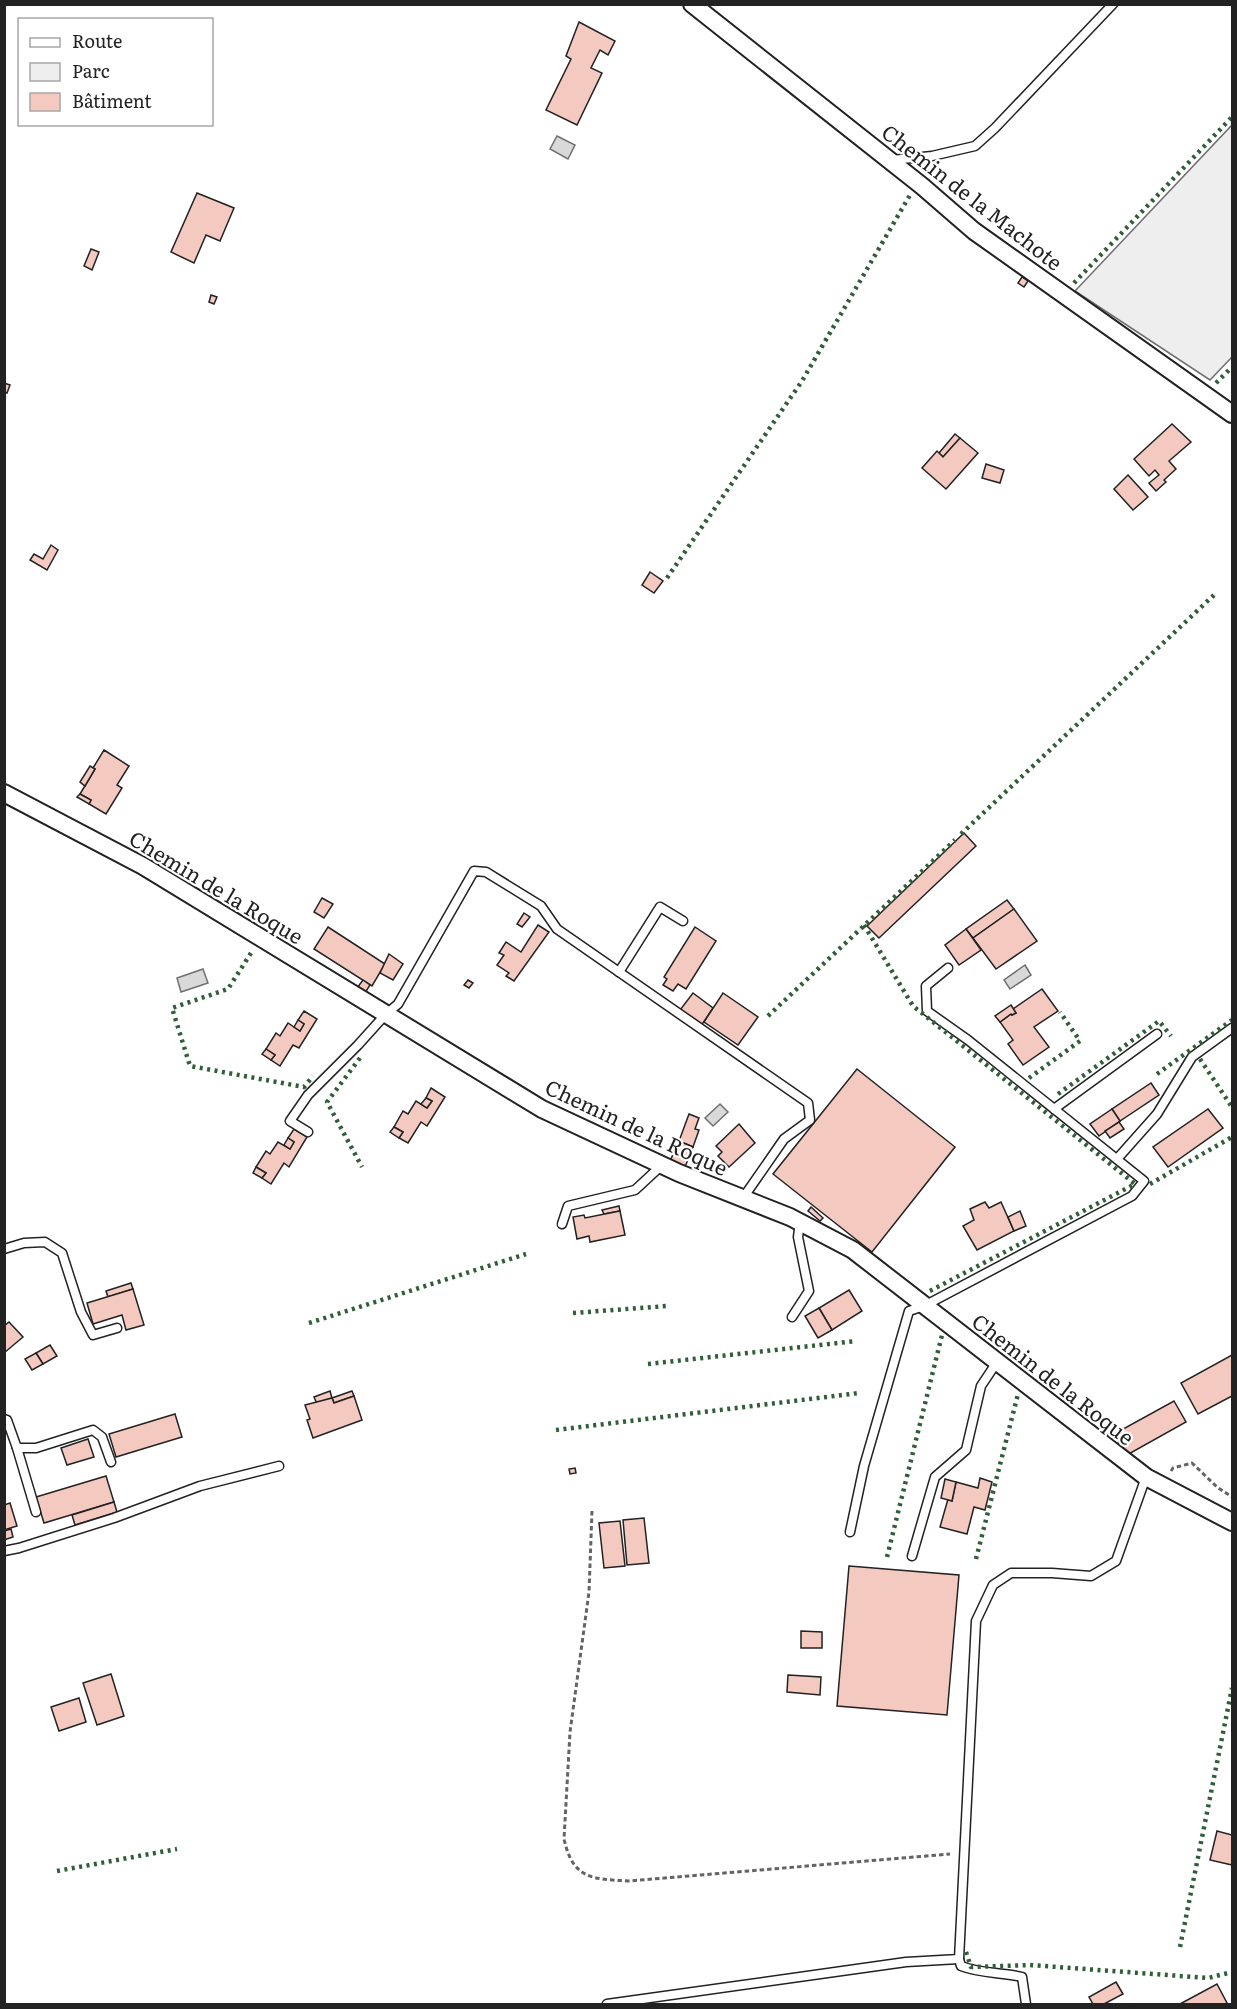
<svg xmlns="http://www.w3.org/2000/svg" width="1237" height="2009" font-family="Literata,serif">
<style>
.green{fill:#eee;stroke:#6f6f6f;stroke-width:1.5}
.water{fill:#d9d9d9;stroke:#6f6f6f;stroke-width:1.5}
.building{fill:#f3c9c0;stroke:#222;stroke-width:1.5}
.lines{fill:none;stroke-linecap:round;stroke-linejoin:round}
.service-casing{stroke:#222;stroke-width:11}
.minor-casing{stroke:#222;stroke-width:20}
.path{stroke:#646464;stroke-width:3;stroke-dasharray:4.5 3;stroke-linecap:butt}
.service{stroke:#fff;stroke-width:8}
.minor{stroke:#fff;stroke-width:16}
.hedge{stroke:#2f5e38;stroke-width:4.5;stroke-dasharray:3 4.5;stroke-linecap:butt}
.labels{text-anchor:middle;dominant-baseline:central;stroke-width:4.5;stroke-linejoin:round;paint-order:stroke}
.street-label{font-size:21px;fill:#222;stroke:#fff}
</style>
<rect width="100%" height="100%" fill="#fff"/>
<path class="green" d="M 1232,125 L 1232,357 L 1210,380 L 1075,291 Z"/>
<g class="water">
<path d="M 557,136 L 575,145 L 568,159 L 550,149 Z"/>
<path d="M 1025,965 L 1031,975 L 1010,989 L 1004,980 Z"/>
<path d="M 203,969 L 208,983 L 181,992 L 177,978 Z"/>
<path d="M 720,1104 L 728,1112 L 713,1126 L 705,1118 Z"/>
</g>
<g class="building">
<path d="M 579,22 L 615,41 L 608,55 L 600,50 L 591,68 L 602,73 L 577,125 L 546,110 L 571,59 L 566,56 Z"/>
<path d="M 197,193 L 234,208 L 220,241 L 206,235 L 194,263 L 171,252 Z"/>
<path d="M 91,249 L 99,252 L 92,270 L 84,266 Z"/>
<path d="M 1022,277 L 1028,281 L 1024,287 L 1018,283 Z"/>
<path d="M 211,295 L 217,297 L 214,304 L 209,302 Z"/>
<path d="M 4,383 L 10,385 L 7,393 L 4,392 Z"/>
<path d="M 1172,424 L 1191,442 L 1169,461 L 1176,469 L 1164,480 L 1166,482 L 1156,491 L 1149,483 L 1159,475 L 1155,470 L 1149,476 L 1134,459 Z"/>
<path d="M 955,434 L 960,438 L 943,457 L 939,453 Z"/>
<path d="M 960,438 L 978,453 L 946,489 L 922,468 L 937,451 L 943,457 Z"/>
<path d="M 986,464 L 1004,470 L 1000,483 L 982,478 Z"/>
<path d="M 1128,475 L 1148,497 L 1133,510 L 1114,489 Z"/>
<path d="M 51,545 L 58,550 L 47,570 L 30,560 L 34,554 L 43,559 Z"/>
<path d="M 650,572 L 663,581 L 654,593 L 642,585 Z"/>
<path d="M 104,750 L 129,766 L 117,785 L 122,788 L 106,814 L 89,804 L 91,800 L 80,794 L 95,769 L 93,768 Z"/>
<path d="M 90,766 L 95,769 L 85,786 L 80,782 Z"/>
<path d="M 80,794 L 91,800 L 89,804 L 77,797 Z"/>
<path d="M 964,833 L 976,846 L 879,938 L 867,926 Z"/>
<path d="M 322,898 L 333,904 L 324,918 L 314,912 Z"/>
<path d="M 1007,900 L 1014,909 L 973,938 L 966,929 Z"/>
<path d="M 1014,909 L 1037,941 L 996,969 L 973,938 Z"/>
<path d="M 524,913 L 530,917 L 522,927 L 517,924 Z"/>
<path d="M 538,925 L 549,932 L 514,981 L 506,976 L 509,973 L 497,965 L 504,955 L 499,953 L 506,942 L 521,952 Z"/>
<path d="M 328,927 L 385,964 L 372,986 L 314,949 Z"/>
<path d="M 695,927 L 716,941 L 686,989 L 678,984 L 673,991 L 663,985 L 667,979 L 664,977 Z"/>
<path d="M 966,929 L 981,950 L 959,965 L 945,945 Z"/>
<path d="M 389,954 L 403,964 L 393,980 L 380,973 Z"/>
<path d="M 363,980 L 370,985 L 365,993 L 357,988 Z"/>
<path d="M 468,980 L 473,983 L 469,988 L 464,985 Z"/>
<path d="M 1042,989 L 1058,1011 L 1034,1027 L 1049,1047 L 1023,1065 L 1008,1044 L 1013,1040 L 1000,1022 L 1011,1014 L 1012,1015 L 1016,1013 L 1013,1009 Z"/>
<path d="M 693,993 L 713,1008 L 701,1026 L 680,1010 Z"/>
<path d="M 723,993 L 758,1017 L 738,1045 L 704,1022 Z"/>
<path d="M 1011,1005 L 1016,1013 L 1012,1015 L 1011,1014 L 1000,1022 L 995,1016 Z"/>
<path d="M 304,1011 L 317,1019 L 299,1048 L 293,1045 L 280,1066 L 271,1060 L 275,1055 L 266,1049 L 276,1033 L 280,1036 L 288,1023 L 300,1031 L 304,1024 L 298,1020 Z"/>
<path d="M 298,1020 L 304,1024 L 300,1031 L 294,1027 Z"/>
<path d="M 266,1049 L 275,1055 L 271,1060 L 262,1054 Z"/>
<path d="M 857,1069 L 955,1147 L 872,1252 L 773,1174 Z"/>
<path d="M 1151,1083 L 1159,1095 L 1120,1121 L 1112,1109 Z"/>
<path d="M 431,1088 L 445,1097 L 427,1126 L 421,1122 L 408,1143 L 399,1138 L 403,1132 L 394,1127 L 403,1111 L 408,1114 L 416,1101 L 427,1108 L 432,1101 L 426,1098 Z"/>
<path d="M 426,1098 L 432,1101 L 427,1108 L 421,1104 Z"/>
<path d="M 1112,1109 L 1120,1121 L 1099,1136 L 1090,1124 Z"/>
<path d="M 1208,1109 L 1223,1128 L 1168,1167 L 1153,1147 Z"/>
<path d="M 689,1114 L 699,1118 L 695,1129 L 699,1130 L 693,1147 L 679,1141 Z"/>
<path d="M 1119,1122 L 1124,1129 L 1110,1138 L 1105,1131 Z"/>
<path d="M 739,1124 L 755,1143 L 729,1167 L 718,1156 L 722,1152 L 716,1146 Z"/>
<path d="M 394,1127 L 403,1132 L 399,1138 L 390,1132 Z"/>
<path d="M 294,1129 L 307,1137 L 289,1167 L 284,1163 L 271,1184 L 262,1178 L 266,1173 L 256,1167 L 266,1151 L 270,1154 L 278,1142 L 290,1149 L 294,1142 L 288,1138 Z"/>
<path d="M 288,1138 L 294,1142 L 290,1149 L 284,1145 Z"/>
<path d="M 679,1141 L 693,1147 L 685,1167 L 670,1161 Z"/>
<path d="M 256,1167 L 266,1173 L 262,1178 L 253,1173 Z"/>
<path d="M 985,1202 L 989,1208 L 1001,1202 L 1014,1231 L 977,1250 L 963,1226 L 974,1220 L 970,1209 Z"/>
<path d="M 619,1206 L 620,1211 L 604,1214 L 602,1210 Z"/>
<path d="M 811,1207 L 823,1218 L 820,1221 L 808,1211 Z"/>
<path d="M 620,1211 L 625,1235 L 590,1242 L 589,1236 L 577,1239 L 573,1217 L 584,1215 L 585,1218 Z"/>
<path d="M 1020,1211 L 1026,1226 L 1014,1231 L 1008,1217 Z"/>
<path d="M 131,1283 L 133,1289 L 108,1297 L 106,1291 Z"/>
<path d="M 133,1289 L 144,1325 L 126,1330 L 122,1315 L 93,1324 L 87,1303 Z"/>
<path d="M 849,1290 L 862,1311 L 832,1330 L 819,1308 Z"/>
<path d="M 819,1308 L 832,1330 L 818,1338 L 805,1316 Z"/>
<path d="M 9,1322 L 23,1337 L 4,1353 L 4,1326 Z"/>
<path d="M 50,1345 L 57,1356 L 43,1364 L 36,1353 Z"/>
<path d="M 36,1353 L 43,1364 L 32,1370 L 25,1359 Z"/>
<path d="M 1232,1355 L 1232,1396 L 1198,1414 L 1181,1383 Z"/>
<path d="M 330,1391 L 332,1398 L 317,1404 L 314,1397 Z"/>
<path d="M 352,1391 L 354,1396 L 334,1403 L 332,1398 Z"/>
<path d="M 354,1396 L 362,1420 L 313,1438 L 307,1420 L 310,1419 L 305,1405 L 332,1398 L 334,1403 Z"/>
<path d="M 1174,1401 L 1186,1422 L 1127,1455 L 1114,1434 Z"/>
<path d="M 175,1414 L 182,1437 L 116,1457 L 109,1434 Z"/>
<path d="M 88,1439 L 94,1457 L 67,1465 L 61,1448 Z"/>
<path d="M 575,1468 L 576,1473 L 570,1474 L 569,1469 Z"/>
<path d="M 106,1476 L 114,1502 L 44,1523 L 36,1497 Z"/>
<path d="M 980,1478 L 992,1482 L 985,1510 L 974,1507 L 967,1534 L 940,1527 L 948,1499 L 952,1501 L 956,1482 L 978,1488 Z"/>
<path d="M 945,1479 L 956,1482 L 952,1501 L 941,1498 Z"/>
<path d="M 114,1502 L 117,1512 L 75,1525 L 72,1515 Z"/>
<path d="M 10,1503 L 17,1526 L 4,1530 L 4,1505 Z"/>
<path d="M 644,1518 L 649,1563 L 627,1565 L 623,1520 Z"/>
<path d="M 620,1521 L 625,1566 L 604,1568 L 599,1523 Z"/>
<path d="M 11,1529 L 13,1537 L 4,1540 L 4,1531 Z"/>
<path d="M 849,1566 L 959,1575 L 947,1715 L 837,1706 Z"/>
<path d="M 801,1631 L 822,1632 L 822,1648 L 801,1648 Z"/>
<path d="M 111,1674 L 124,1716 L 97,1725 L 83,1683 Z"/>
<path d="M 788,1675 L 821,1677 L 820,1695 L 787,1692 Z"/>
<path d="M 79,1698 L 86,1722 L 59,1731 L 51,1707 Z"/>
<path d="M 1217,1831 L 1232,1835 L 1232,1865 L 1210,1860 Z"/>
<path d="M 1116,1982 L 1123,1994 L 1104,2004 L 1093,2004 L 1089,1997 Z"/>
<path d="M 1217,1984 L 1227,2003 L 1225,2004 L 1180,2004 Z"/>
</g>
<g class="lines">
<defs>
<g id="service">
<path d="M 892,160 L 932,156 L 975,146 L 995,128 L 1113,4"/>
<path d="M 619,972 L 660,907 L 683,921"/>
<path d="M 1054,1109 L 1157,1034"/>
<path d="M 308,1132 L 290,1121 L 308,1095 L 358,1045 L 385,1015 L 398,1004 L 474,871 L 486,872 L 541,906 L 557,929 L 808,1103 L 810,1120 L 784,1139 L 743,1198"/>
<path d="M 1117,1159 L 1157,1114 L 1192,1057 L 1232,1028"/>
<path d="M 562,1224 L 568,1206 L 635,1190 L 662,1165"/>
<path d="M 4,1249 L 24,1243 L 45,1242 L 62,1253 L 81,1312 L 93,1335 L 117,1328"/>
<path d="M 792,1317 L 809,1291 L 798,1237 L 800,1222"/>
<path d="M 4,1419 L 7,1420 L 17,1448 L 36,1448 L 93,1430 L 102,1437 L 111,1462"/>
<path d="M 17,1448 L 36,1512"/>
<path d="M 850,1532 L 864,1466 L 909,1311 L 924,1306 L 1132,1196 L 1144,1181 L 968,1040 L 927,1011 L 926,986 L 948,968"/>
<path d="M 4,1551 L 19,1548 L 114,1518 L 200,1486 L 279,1466"/>
<path d="M 912,1556 L 935,1477 L 966,1450 L 981,1386 L 997,1362"/>
<path d="M 959,1959 L 961,1966 C 981,1974 1002,1972 1022,1977 L 1026,2004"/>
<path d="M 607,2004 L 906,1962 L 959,1959 L 976,1621 L 993,1585 L 1011,1573 L 1052,1573 L 1091,1576 L 1116,1561 L 1146,1477"/>
</g>
<g id="minor">
<path d="M 692,4 L 922,186 L 974,231 L 1232,414"/>
<path d="M 4,793 L 143,866 L 542,1109 L 679,1173 L 790,1217 L 853,1250 L 1146,1477 L 1232,1522"/>
</g>
</defs>
<use href="#service" class="service-casing"/>
<use href="#minor" class="minor-casing"/>
<g class="path">
<path d="M 1171,1471 L 1173,1468 L 1192,1463 L 1217,1487 L 1232,1497"/>
<path d="M 592,1511 L 589,1592 L 570,1732 L 564,1839 C 573,1880 593,1879 629,1881 L 950,1854"/>
</g>
<use href="#service" class="service"/>
<use href="#minor" class="minor"/>
<g class="hedge">
<path d="M 1074,283 L 1232,117"/>
<path d="M 1216,383 L 1232,367"/>
<path d="M 667,578 L 802,381 L 910,195"/>
<path d="M 961,834 L 1214,595"/>
<path d="M 864,925 L 913,1006 L 1135,1184 L 926,1293"/>
<path d="M 251,953 L 228,989 L 172,1008 L 190,1066 L 304,1087 L 313,1076"/>
<path d="M 768,1016 L 955,840"/>
<path d="M 360,1058 L 327,1102 L 362,1167"/>
<path d="M 1200,1059 L 1232,1107"/>
<path d="M 1157,1074 L 1232,1020"/>
<path d="M 1029,1078 L 1080,1041 L 1060,1012"/>
<path d="M 1058,1094 L 1159,1021 L 1171,1036"/>
<path d="M 1150,1184 L 1232,1137"/>
<path d="M 573,1313 L 667,1306"/>
<path d="M 309,1323 L 526,1254"/>
<path d="M 648,1364 L 856,1341"/>
<path d="M 556,1430 L 859,1393"/>
<path d="M 887,1557 L 943,1331"/>
<path d="M 976,1559 L 1018,1394"/>
<path d="M 57,1871 L 177,1849"/>
<path d="M 1180,1947 L 1232,1688"/>
<path d="M 966,1952 L 971,1967 L 1030,1965 L 1208,1978 L 1232,1972"/>
</g>
</g>
<g class="labels">
<g class="street-label">
<text transform="translate(973 196) rotate(38)">Chemin de la Machote</text>
<text transform="translate(217 886) rotate(31)">Chemin de la Roque</text>
<text transform="translate(637 1126) rotate(25)">Chemin de la Roque</text>
<text transform="translate(1054 1378) rotate(38)">Chemin de la Roque</text>
</g>
</g>
<rect width="1237" height="2009" fill="none" stroke="#222222" stroke-width="12"/>
<rect x="18" y="18" width="195" height="108" fill="#ffffff" stroke="#a7a7a7" stroke-width="1.5"/>
<rect x="30" y="38" width="30" height="9" fill="#ffffff" stroke="#a7a7a7" stroke-width="1.5"/>
<text x="72" y="48" font-size="18" fill="#222222">Route</text>
<rect x="30" y="63" width="30" height="18" fill="#eeeeee" stroke="#a7a7a7" stroke-width="1.5"/>
<text x="72" y="78" font-size="18" fill="#222222">Parc</text>
<rect x="30" y="93" width="30" height="18" fill="#f3c9c0" stroke="#a7a7a7" stroke-width="1.5"/>
<text x="72" y="108" font-size="18" fill="#222222">Bâtiment</text>
</svg>
